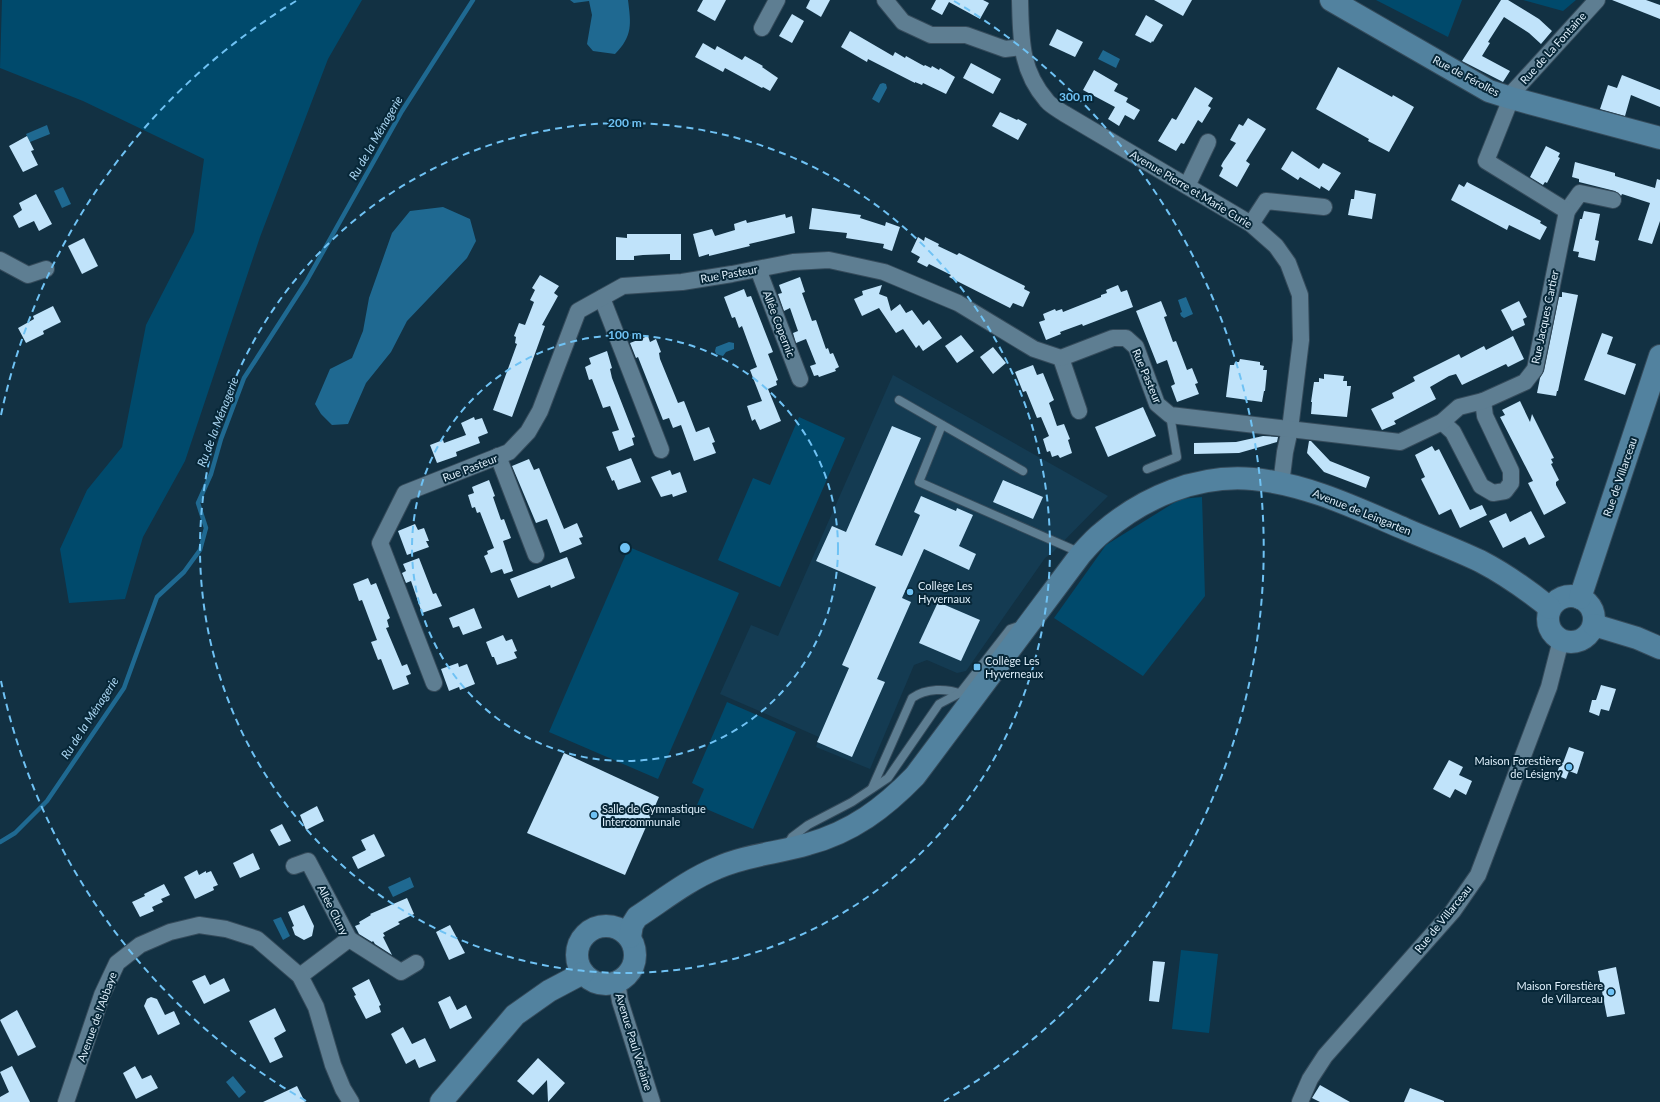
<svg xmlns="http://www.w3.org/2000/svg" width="1660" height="1102" font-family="Lato,sans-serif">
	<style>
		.built { fill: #143b52 }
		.green { fill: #004a6c }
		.water { fill: #1f6991 }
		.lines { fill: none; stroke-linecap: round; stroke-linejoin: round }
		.stream { stroke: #1f6991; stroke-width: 4.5 }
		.building { fill: #c0e3fa }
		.lane-casing { stroke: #354b5b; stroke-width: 10 }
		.street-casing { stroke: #354b5b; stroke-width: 18 }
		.secondary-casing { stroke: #354b5b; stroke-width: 24 }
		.lane { stroke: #5e7e92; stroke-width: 8 }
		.street { stroke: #5e7e92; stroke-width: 16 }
		.secondary { stroke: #52829f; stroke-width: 22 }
		.ring { fill: none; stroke: #6fc2f4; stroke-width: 2; stroke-dasharray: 7 5 }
		.poi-dot { fill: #6fc2f4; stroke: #072738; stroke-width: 1.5 }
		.labels { text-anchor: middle; stroke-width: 4; stroke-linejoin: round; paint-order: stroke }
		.street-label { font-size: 11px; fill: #ddeefa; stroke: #072738 }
		.poi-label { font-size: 11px; fill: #ddeefa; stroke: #072738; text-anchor: start }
		.water-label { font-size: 12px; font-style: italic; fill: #a9d4f0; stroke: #072738 }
		.centre { fill: #6fc2f4; stroke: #072738; stroke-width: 2 }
		.ring-label { font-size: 12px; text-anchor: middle; font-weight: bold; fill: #6fc2f4; stroke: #072738; stroke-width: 4; stroke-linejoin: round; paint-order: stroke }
	</style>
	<rect width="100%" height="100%" fill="#123143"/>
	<path class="built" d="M893,375L1108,496L1053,552L1045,558L966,671L957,673L927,660L914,665L870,769L816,747L819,737L720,694L751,625L778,636Z"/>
	<g class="green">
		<path d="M2,0H362L328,59L260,237L185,461L143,537L125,599L69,603L60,549L87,490L122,447L146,325L194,232L204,159L83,101L0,68Z"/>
		<path d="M1376,0H1462L1448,37Z"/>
		<path d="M1523,0H1576L1563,11Z"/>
		<path d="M799,417L845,438L780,587L718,560L753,478L770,485Z"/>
		<path d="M1202,497L1205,596L1143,676L1054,618L1106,545L1180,499Z"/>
		<path d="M629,547L739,593L658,779L549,732Z"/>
		<path d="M727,702L796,732L753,829L697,805L704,789L692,783Z"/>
		<path d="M1181,950L1218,954L1209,1033L1172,1029Z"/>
	</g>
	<g class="water">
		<path d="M570,0H628C631,24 633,36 615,54L593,51L587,44L592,15L589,1L574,3Z"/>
		<path d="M1103,50L1120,59L1116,68L1098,59Z"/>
		<path d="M883,83L886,84L887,88L879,103L872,99L880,84Z"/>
		<path d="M47,125L50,134L30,142L26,134Z"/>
		<path d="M63,187L71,204L62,208L54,191Z"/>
		<path d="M443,207L470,219L476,241L467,258L407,321L391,352L366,383L348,424L332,425L321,414L315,404L330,369L352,358L363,331L369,298L392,233L410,211Z"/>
		<path d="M1186,297L1193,314L1184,318L1181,316L1180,313L1182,312L1178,300Z"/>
		<path d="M729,342L734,343V349L726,352L723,356L716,354L715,351L716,347Z"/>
		<path d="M410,877L414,887L393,897L388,887Z"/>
		<path d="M281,917L290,936L283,940L273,920Z"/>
		<path d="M233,1076L246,1092L239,1098L226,1082Z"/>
	</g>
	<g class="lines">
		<path class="stream" d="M0,842L15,833L47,801L124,688L157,597L184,572L200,550L206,528L198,503L211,474L221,439L244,378L306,282L402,111L473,0"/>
	</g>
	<g class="building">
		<path d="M703,0H726L715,21L697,11Z"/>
		<path d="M810,0H830L821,17L806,8Z"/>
		<path d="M936,0H983L989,3L980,19L949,2L942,15L931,9Z"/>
		<path d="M1154,0H1192L1183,16Z"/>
		<path d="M1501,0H1508L1539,19L1552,31L1541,44L1529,33L1504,17L1488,42L1490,43L1482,56L1510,71L1503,82L1462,61Z"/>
		<path d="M1612,0H1646L1660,5V19Z"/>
		<path d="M792,14L804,21L792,43L779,36Z"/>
		<path d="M1146,15L1163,25L1153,42L1152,41L1151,43L1135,35Z"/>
		<path d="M1057,29L1083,42L1075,57L1049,45Z"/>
		<path d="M850,31L893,56L895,52L905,58L906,56L924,66L925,65L931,68L932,66L939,70L940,68L955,77L946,94L923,83L922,85L915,82V83L868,59L867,62L841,47Z"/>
		<path d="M703,43L715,50L717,46L742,60L745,56L763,66L762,67L778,78L770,91L763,87L762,88L725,68L723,72L695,57Z"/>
		<path d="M971,63L1001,79L993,94L963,78Z"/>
		<path d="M1338,67L1392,97L1393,95L1414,107L1389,152L1368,141L1369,139L1316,109Z"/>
		<path d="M1094,70L1118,84L1114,91L1128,98L1126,102L1140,110L1134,120L1125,115L1119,126L1108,119L1115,107L1083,90Z"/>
		<path d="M1622,75L1660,90V107L1631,95L1625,116L1600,109L1608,85L1617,88Z"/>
		<path d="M1195,87L1213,98L1208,106L1211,108L1202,123L1198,120L1184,144L1181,143L1176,151L1158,141L1172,118L1176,120Z"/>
		<path d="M1000,112L1017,120L1018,119L1027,124L1018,140L992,126Z"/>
		<path d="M1248,118L1266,129L1246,161L1250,164L1237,187L1219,176L1223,168L1221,166L1223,162L1236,143L1230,140L1239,124L1243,126Z"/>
		<path d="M27,136L34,150L31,151L38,165L23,172L9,146Z"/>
		<path d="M1546,146L1560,153L1558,157L1560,158L1547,183L1545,182L1543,185L1530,177Z"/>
		<path d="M1292,151L1319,169L1323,163L1341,173L1329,191L1321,186L1320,189L1300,177L1298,180L1281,169Z"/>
		<path d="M1575,162L1615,173V176L1655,188L1657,179L1660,180V221L1652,244L1638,240L1650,203L1622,194L1621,196L1615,191L1579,182V179L1572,177Z"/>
		<path d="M1467,182L1541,221L1540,223L1547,227L1540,240L1509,225L1507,230L1451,200L1459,184L1464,187Z"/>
		<path d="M1355,190L1376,194L1372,219L1348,215L1351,199H1354Z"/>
		<path d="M36,194L52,224L39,231L34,221L19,228L13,216L22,210L19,203Z"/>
		<path d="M812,208L861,215L860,218L885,226L886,222L900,227L892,251L883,248L884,244L846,238L847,233L809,229Z"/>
		<path d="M1584,211L1600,214L1595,240L1599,241L1595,261L1578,257L1579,252L1573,251L1580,219H1582Z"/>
		<path d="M785,214L786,218L792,216L795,233L749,244L750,246L709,256V254L699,257L693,234L712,229L715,236L735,230L734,224L746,220L747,223Z"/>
		<path d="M627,234H681V260H670V254L643,255L634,256V260H616V237L627,238Z"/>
		<path d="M918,237L924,241L925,237L939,244L938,246L957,255L959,253L1025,286L1024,289L1030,292L1023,307L1013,303L1010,308L949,277L951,275L929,264L927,267L917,262L920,257L911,252Z"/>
		<path d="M84,238L98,266L82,274L68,246Z"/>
		<path d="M540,275L559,286L554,293L558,296L542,325L545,326L512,417L493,410L517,344L515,343L516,337L514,336L519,323L525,325L534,302L530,300L535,290L532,288Z"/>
		<path d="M800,277L805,292L802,293L812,321L816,320L826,349L828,348L830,354L833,353L839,367L835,369L836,371L819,377L818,375L814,376L810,366L816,364L806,339L796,343L793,333L798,331L790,308L784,311L778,294L782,293L779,285Z"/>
		<path d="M882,285L879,294L887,297L891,311L900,304L906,313L912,310L923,325L929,320L942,338L923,351L919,345L916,348L903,329L896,333L879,308L862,316L854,299L863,295L862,291Z"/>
		<path d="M1118,285L1121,292L1127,290L1133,307L1083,326L1082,324L1060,332L1061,334L1046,340L1039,322L1045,320L1043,314L1055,309L1056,311L1062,309L1063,312L1101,297V295L1107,293L1106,290Z"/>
		<path d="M744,289L747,297L751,296L773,352L768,354L778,380L776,381L777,385L768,389L781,421L760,430L755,419L752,421L747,406L762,401L750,370L757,367L742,326L739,328L735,317L732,318L724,297Z"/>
		<path d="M1562,292L1578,295L1577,300H1578H1577L1558,391H1557L1556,396L1537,393L1540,378L1544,371L1559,297H1562Z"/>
		<path d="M1161,301L1167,316L1164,317L1173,342L1176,341L1187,370L1192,368L1198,383L1195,384L1199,394L1177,402L1171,386L1175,384L1167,360L1157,364L1136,311Z"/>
		<path d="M1519,301L1527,317L1523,319L1525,325L1512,331L1501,310Z"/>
		<path d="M53,306L61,322L43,331L44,334L26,343L18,328L34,319L33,316Z"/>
		<path d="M1602,333L1613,337L1607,354L1636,364L1625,395L1584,380Z"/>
		<path d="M961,335L974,351L957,363L945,346Z"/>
		<path d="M648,336L650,342L656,339L661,352L659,353L660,359L678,403L684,401L696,432L709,427L715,442L712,443L716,453L694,461L681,425L673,428L669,418L663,420L638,357L636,358L630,343Z"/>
		<path d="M1513,336L1524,359L1508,367L1506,364L1462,385L1456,374L1449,376L1430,387L1436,399L1394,421L1396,424L1382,430L1371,409L1394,398L1392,393L1415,381L1413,377L1459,354L1461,358L1484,346L1486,350Z"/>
		<path d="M993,347L1006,363L993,374L980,357Z"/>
		<path d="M607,351L612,368L610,369L612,378L635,437L632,438L634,445L619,451L612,432L619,430L610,406L603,408L592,379L589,380L585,367L591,364L589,358Z"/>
		<path d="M1240,359L1260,362V365L1264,366L1263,370H1267L1265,391H1264L1262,402L1226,397L1230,365H1234L1235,362H1239Z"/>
		<path d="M1033,365L1037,375L1043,373L1054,400L1049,403L1057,426L1064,424L1070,439L1068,440L1072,453L1060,458L1058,455L1052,457L1050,451L1047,452L1043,439L1049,436L1041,417L1037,418L1026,391L1023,392L1015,372Z"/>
		<path d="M1324,374L1344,376L1343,381H1347V386H1351L1347,417L1311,414L1312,402H1311L1314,382H1319V378L1324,379Z"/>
		<path d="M1520,401L1530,422L1532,414L1554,458L1551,459L1553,463L1551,464L1559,480L1556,482V485L1566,503L1544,515L1528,483L1533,481L1500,417L1505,415L1502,410Z"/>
		<path d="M1143,407L1156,436L1108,457L1095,427Z"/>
		<path d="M474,417L475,420L482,418L488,433L478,437L480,443L456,452L457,456L437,463L430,445L443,440L444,443L466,435L461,423Z"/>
		<path d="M892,426L921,438L875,545L902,556L920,515L914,512L921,496L956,511L957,508L973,515L959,546L976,554L969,570L924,549L902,598L911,602L877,679L885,682L852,757L817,742L849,668L842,665L876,587L816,561L832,526L846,532Z"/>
		<path d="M1263,436L1278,437L1277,442L1239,453L1194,454V443L1236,442Z"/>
		<path d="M1309,441H1311L1330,461L1370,477L1366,488L1324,472L1307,453Z"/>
		<path d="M1432,446L1435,451L1439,449L1470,510L1482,505L1487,515L1460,528L1451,509L1439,515L1421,479L1425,477L1415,455Z"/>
		<path d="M631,458L641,482L618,490L614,480L612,481L606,467Z"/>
		<path d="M529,459L534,470L539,468L564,529L577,523L583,537L579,538L582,544L560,553L547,519L536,523L512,466Z"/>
		<path d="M670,470L672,475L680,472L687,492L673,497L672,494L661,497L651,477Z"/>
		<path d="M489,480L495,496L493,497L501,520L504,519L511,538L503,541L513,571L504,574L502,569L491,573L484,556L488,554L487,551L494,548L480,512L477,513L475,507L472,508L468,495L474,493L472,487Z"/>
		<path d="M1003,480L1043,497L1033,519L993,502Z"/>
		<path d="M1531,511L1545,537L1529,545L1525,537L1503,548L1489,521L1506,513L1510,522Z"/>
		<path d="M415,524L418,530L424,528L429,541H426L429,547L407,555L398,531Z"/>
		<path d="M567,557L575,578L551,588L550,585L518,598L510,579Z"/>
		<path d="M419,558L433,594L436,593L442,606L422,613L411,581L406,583L402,573L406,571L403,564Z"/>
		<path d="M368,578L371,585L376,583L390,618L387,620L389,627L386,628L402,666L407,664L411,674L406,676L409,684L393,690L381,659L378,660L371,642L377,640L362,600L359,601L353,584Z"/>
		<path d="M938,602L980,620L961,661L919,643Z"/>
		<path d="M474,608L482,628L463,635L459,626L453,628L449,618Z"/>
		<path d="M503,635L506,641L512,639L517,651L514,652L517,658L497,665L494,657H492L486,642Z"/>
		<path d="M458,663L459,667L467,664L475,684L460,690L459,687L449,691L441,669Z"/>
		<path d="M1601,685L1616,689L1609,711L1601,709L1599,716L1589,712L1592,700H1596Z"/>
		<path d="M1569,747L1584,752L1577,774L1569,771L1566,779L1556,775L1561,762L1563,763Z"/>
		<path d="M564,753L659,797L625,875L527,833Z"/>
		<path d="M1449,760L1463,767L1459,775L1472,781L1466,795L1455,789L1450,798L1433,789Z"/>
		<path d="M317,806L324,821L306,830L300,815Z"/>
		<path d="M282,824L291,841L279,846L270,830Z"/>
		<path d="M374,834L385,856L358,869L352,857L366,850L361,840Z"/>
		<path d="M253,853L260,869L240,878L233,863Z"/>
		<path d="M197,870L199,875L206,871V873L211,871L218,885L213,887L214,890L195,899L184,877Z"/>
		<path d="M164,884L170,895L161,899L163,902L152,907L154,911L140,917L132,902L145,896L144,894Z"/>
		<path d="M407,898L414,914L398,922L400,924L383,933L385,936L383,937L392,955L375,944L373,941L372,942L359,934L355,926L360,924L359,922L371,915L370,914Z"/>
		<path d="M304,905L314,926L312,936L304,940L295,935L292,927L294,926L288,912Z"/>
		<path d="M450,925L465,953L449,960L436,932Z"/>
		<path d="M1153,961L1165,962L1159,1002L1149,1001Z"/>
		<path d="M1616,967L1625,1014L1607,1017L1598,971Z"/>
		<path d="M205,975L210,985L224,978L230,991L204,1004L192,981Z"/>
		<path d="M369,979L381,1005L379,1006L381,1012L366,1019L354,996L356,995L352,988Z"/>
		<path d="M450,996L457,1010L466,1005L472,1018L450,1029L438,1002Z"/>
		<path d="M151,997L157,999L165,1015L174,1011L180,1024L158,1035L144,1006L147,999Z"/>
		<path d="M275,1008L286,1031L274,1038L283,1057L270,1063L249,1021Z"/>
		<path d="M17,1010L36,1047L18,1056L0,1020Z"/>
		<path d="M403,1027L412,1044L425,1038L436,1061L419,1068L415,1059L406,1064L391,1034Z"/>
		<path d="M538,1058L565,1083L548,1102L547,1080L533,1095L517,1081Z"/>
		<path d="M12,1066L30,1102H0V1097L9,1092L0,1072Z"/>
		<path d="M135,1066L142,1079L151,1075L158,1088L136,1099L123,1073Z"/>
		<path d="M1320,1085L1350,1102H1320L1312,1098Z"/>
		<path d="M297,1086L305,1102H263Z"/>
		<path d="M1410,1088L1444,1101V1102H1404Z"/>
	</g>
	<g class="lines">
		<g class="lane-casing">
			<g id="lane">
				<path d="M899,400L1023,471"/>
				<path d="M942,425L919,482L1081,553"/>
				<path d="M1147,469L1177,457L1170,415"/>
				<path d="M872,788L912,698C926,688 946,688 962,694"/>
				<path d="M787,845L792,837L808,825L852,802L888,778L939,704L960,693L1010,629L1022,625"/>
			</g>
		</g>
		<g class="street-casing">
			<g id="street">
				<path d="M885,0L903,22L931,35H966L1005,49L1022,47"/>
				<path d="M1020,0C1021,39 1020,70 1047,101C1051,106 1059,110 1065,114L1251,224L1276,246L1288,263L1300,295L1301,340L1290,429L1285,452L1281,484"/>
				<path d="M762,28L777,0"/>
				<path d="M1187,186L1208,142"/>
				<path d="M1567,211L1580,193L1613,200"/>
				<path d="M1251,224L1266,201L1324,207"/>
				<path d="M0,260L28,275L46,269"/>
				<path d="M758,269L800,379"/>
				<path d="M602,298L661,450"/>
				<path d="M1061,358L1079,411"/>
				<path d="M1442,422L1453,432L1481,486L1493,493L1505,491L1511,483V471L1485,416L1483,401"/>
				<path d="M498,456L536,555"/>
				<path d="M434,683L380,543L405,493L509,452L528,432L540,411L578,311L623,286L682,282L732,274L793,262L829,260L884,272L958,303L1034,349L1061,358L1113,338H1126L1136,347L1157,404L1170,415L1400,442L1442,422L1459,407L1483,401L1525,382L1535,369L1567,211L1486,161L1514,91L1597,0"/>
				<path d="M294,866L308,861L349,939L300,976"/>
				<path d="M349,939L401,972L416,963"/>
				<path d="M617,982L620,1001L652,1102"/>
				<path d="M66,1102L102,995L117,963L140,945L170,932L199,925L226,929L257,939L300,976L316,1007L333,1065L343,1089L351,1102"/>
				<path d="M1300,1102L1310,1079L1325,1056L1453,911L1478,875L1549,687L1561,640"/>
			</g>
		</g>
		<g class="secondary-casing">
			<g id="secondary">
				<path d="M1331,0L1489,91L1511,98L1660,138"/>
				<circle cx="1571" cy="619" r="23"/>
				<path d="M1580,598L1660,356"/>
				<path d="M1594,625L1637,638L1660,648"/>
				<circle cx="606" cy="955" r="29"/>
				<path d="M630,937L632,925L637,917C663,900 688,880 717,868C746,855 778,853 808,844C852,832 884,808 915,776L1081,554C1088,546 1095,538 1103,532C1144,497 1198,474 1253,479C1306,484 1356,508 1405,529C1430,540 1455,549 1480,561C1505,574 1529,591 1550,608"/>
				<path d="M441,1102L515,1015L549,991L583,973"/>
			</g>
		</g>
		<use href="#lane" class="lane"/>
		<use href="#street" class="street"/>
		<use href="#secondary" class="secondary"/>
	</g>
	<g class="ring">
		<circle cx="625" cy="548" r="213"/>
		<circle cx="625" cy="548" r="425"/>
		<path d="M306 1101A638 638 0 0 1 1 681M1 415A638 638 0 0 1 296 1M954 1A638 638 0 0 1 944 1101"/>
	</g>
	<g class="poi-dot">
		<circle cx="910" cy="592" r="4"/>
		<rect x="973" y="663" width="8" height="8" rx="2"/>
		<circle cx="1569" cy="767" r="4"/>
		<circle cx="594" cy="815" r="4"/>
		<circle cx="1611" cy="992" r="4"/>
	</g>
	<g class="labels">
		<g class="street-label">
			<text transform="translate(1553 48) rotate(-48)" y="4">Rue de La Fontaine</text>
			<text transform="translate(1466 76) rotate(28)" y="4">Rue de Férolles</text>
			<text transform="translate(1191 189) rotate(31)" y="4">Avenue Pierre et Marie Curie</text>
			<text transform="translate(729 274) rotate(-10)" y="4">Rue Pasteur</text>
			<text transform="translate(1545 317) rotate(-78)" y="4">Rue Jacques Cartier</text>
			<text transform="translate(779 324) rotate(69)" y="4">Allée Copernic</text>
			<text transform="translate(1147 376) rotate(67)" y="4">Rue Pasteur</text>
			<text transform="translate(470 468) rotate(-21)" y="4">Rue Pasteur</text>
			<text transform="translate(1620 477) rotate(-71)" y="4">Rue de Villarceau</text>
			<text transform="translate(1362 512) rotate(22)" y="4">Avenue de Leingarten</text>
			<text transform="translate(333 910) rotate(63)" y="4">Allée Cluny</text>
			<text transform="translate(1443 919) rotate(-51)" y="4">Rue de Villarceau</text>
			<text transform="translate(97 1017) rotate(-70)" y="4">Avenue de l'Abbaye</text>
			<text transform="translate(634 1042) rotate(73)" y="4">Avenue Paul Verlaine</text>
		</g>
		<g class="poi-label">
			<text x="918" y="590">Collège Les<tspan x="918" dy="13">Hyvernaux</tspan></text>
			<text x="985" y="665">Collège Les<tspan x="985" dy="13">Hyverneaux</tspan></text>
			<text x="1561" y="765" text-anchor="end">Maison Forestière<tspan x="1561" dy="13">de Lésigny</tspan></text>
			<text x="602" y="813">Salle de Gymnastique<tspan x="602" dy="13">Intercommunale</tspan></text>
			<text x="1603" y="990" text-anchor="end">Maison Forestière<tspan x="1603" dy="13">de Villarceau</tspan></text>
		</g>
		<g class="water-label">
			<text transform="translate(376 138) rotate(-60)" y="4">Ru de la Ménagerie</text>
			<text transform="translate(218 422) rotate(-69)" y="4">Ru de la Ménagerie</text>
			<text transform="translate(90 718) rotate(-57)" y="4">Ru de la Ménagerie</text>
		</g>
	</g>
	<circle cx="625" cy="548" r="6" class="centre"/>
	<g class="ring-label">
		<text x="1076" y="101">300 m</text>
		<text x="625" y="127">200 m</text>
		<text x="625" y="339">100 m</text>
	</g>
</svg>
